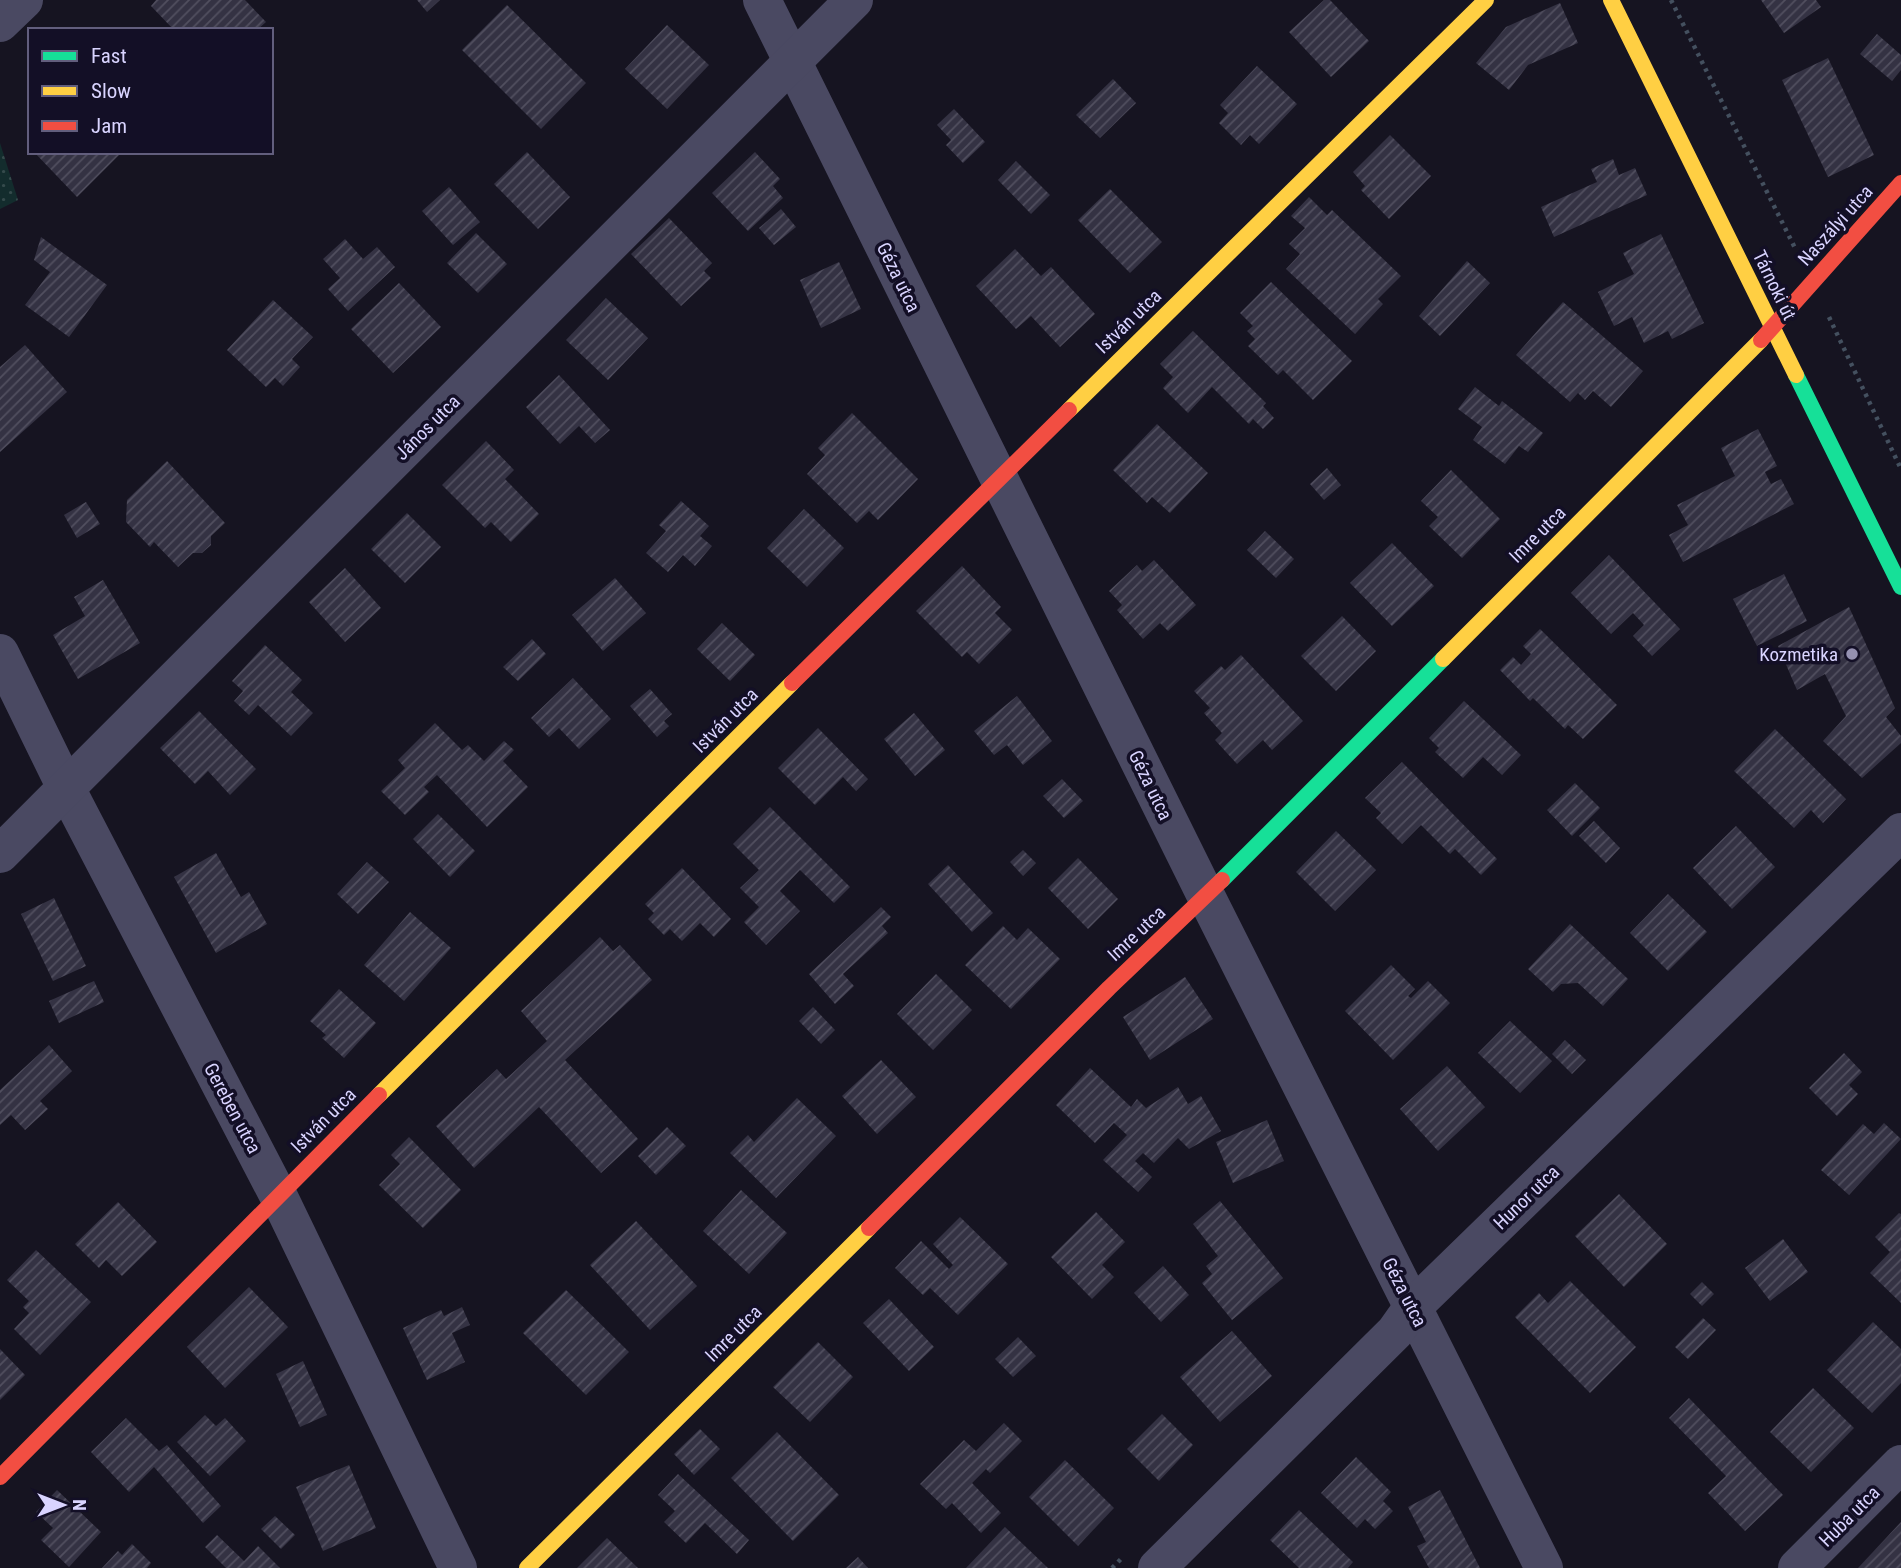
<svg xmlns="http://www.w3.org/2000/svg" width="1901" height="1568" font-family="'Roboto Condensed',sans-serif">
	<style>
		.grass { fill: url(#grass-dots) }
		.building { fill: url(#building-hatch) }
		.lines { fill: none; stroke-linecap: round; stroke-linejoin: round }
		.path { stroke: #44505f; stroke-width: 4.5; stroke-dasharray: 3.5 5; stroke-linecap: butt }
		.street { stroke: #4a4962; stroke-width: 38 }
		.fast { stroke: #16e098; stroke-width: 16 }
		.slow { stroke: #ffcf43; stroke-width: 16 }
		.jam { stroke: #f24e42; stroke-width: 16 }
		.poi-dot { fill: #9591b1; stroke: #130f26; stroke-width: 2.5 }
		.labels { text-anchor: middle; stroke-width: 7; stroke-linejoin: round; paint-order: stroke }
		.street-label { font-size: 19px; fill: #d9d4ff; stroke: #130f26 }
		.poi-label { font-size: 19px; fill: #d9d4ff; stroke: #130f26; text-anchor: end }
	</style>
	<defs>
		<pattern id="grass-dots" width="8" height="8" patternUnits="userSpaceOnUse" patternTransform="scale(1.75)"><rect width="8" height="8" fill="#132c2d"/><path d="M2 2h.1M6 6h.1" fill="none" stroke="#354a4c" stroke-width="1.8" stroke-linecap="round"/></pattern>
		<pattern id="building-hatch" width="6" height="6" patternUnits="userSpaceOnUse" patternTransform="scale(1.75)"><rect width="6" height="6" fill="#343243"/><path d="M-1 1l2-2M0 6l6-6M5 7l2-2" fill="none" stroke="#514f5f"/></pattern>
	</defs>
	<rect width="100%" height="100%" fill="#161421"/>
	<path class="grass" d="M0,143L18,200L0,209Z"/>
	<g class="building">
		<path d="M156,0H245L266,22L257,30H174L151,6Z"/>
		<path d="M417,0H440L427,12Z"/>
		<path d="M1324,0H1330L1369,41L1331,77L1289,32Z"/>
		<path d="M1761,0H1816L1821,7L1784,33Z"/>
		<path d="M1560,3L1578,43L1528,65L1509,90L1476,63L1506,27Z"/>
		<path d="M507,5L586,83L541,129L462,50Z"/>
		<path d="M667,25L709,65L667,109L625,69Z"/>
		<path d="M1877,34L1901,55V70L1892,81L1860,54Z"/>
		<path d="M1828,58L1874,155L1828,177L1782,80Z"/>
		<path d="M1257,66L1297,104L1259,144L1250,135L1241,145L1219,123L1228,113L1220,105Z"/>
		<path d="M1113,79L1136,103L1100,138L1076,115Z"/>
		<path d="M954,109L985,142L963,163L946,145L951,140L937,125Z"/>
		<path d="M1390,135L1431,176L1389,219L1361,190L1365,186L1353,172Z"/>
		<path d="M34,152H122L77,197Z"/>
		<path d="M527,152L570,197L538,229L494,184Z"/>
		<path d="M755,152L780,179L773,186L783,198L748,231L712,193Z"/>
		<path d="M1613,159L1619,175L1635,168L1647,195L1554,237L1541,207L1597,182L1591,169Z"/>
		<path d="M1016,161L1050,195L1031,214L998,180Z"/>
		<path d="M449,187L480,222L453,245L422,211Z"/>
		<path d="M1110,189L1162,242L1130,273L1078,220Z"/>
		<path d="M1309,197L1327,215L1332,210L1401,276L1378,299L1383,304L1355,334L1286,269L1300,254L1289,244L1305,228L1291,216Z"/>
		<path d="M781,209L796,227L774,245L759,228Z"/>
		<path d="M669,218L712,263L704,271L711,278L681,306L631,254Z"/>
		<path d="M476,233L507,264L478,293L447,263Z"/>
		<path d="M1661,234L1704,323L1672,339L1668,331L1644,343L1632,317L1614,326L1598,292L1634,274L1623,253Z"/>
		<path d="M41,237L107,285L69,337L25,305L50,272L34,260Z"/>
		<path d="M345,239L363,259L377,247L395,267L348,311L328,289L340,278L323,259Z"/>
		<path d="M1015,249L1041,276L1051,267L1095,314L1060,347L1031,316L1016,329L976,286Z"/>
		<path d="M1467,261L1490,283L1440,336L1419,316Z"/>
		<path d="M839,262L861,309L821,328L800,280Z"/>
		<path d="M1271,282L1352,361L1313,400L1283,370L1278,375L1248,346L1255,339L1247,331L1253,326L1240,313Z"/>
		<path d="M399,283L441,327L393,373L351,329Z"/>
		<path d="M606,298L648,338L608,380L566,340Z"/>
		<path d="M273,300L313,337L292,359L300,367L283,386L275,378L266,387L227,350Z"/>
		<path d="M1563,302L1643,371L1611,407L1593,391L1585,400L1578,393L1570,402L1516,355Z"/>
		<path d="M1193,331L1266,403L1263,406L1274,418L1263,429L1253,419L1249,424L1212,387L1188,413L1163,388L1173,377L1160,364Z"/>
		<path d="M25,345L67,392L0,452V367Z"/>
		<path d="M559,375L610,430L595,443L579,426L560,444L526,407Z"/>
		<path d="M1475,387L1499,406L1502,401L1543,433L1528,452L1519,446L1505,464L1473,440L1482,427L1458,409Z"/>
		<path d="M852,413L918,479L878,520L869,511L857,523L807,474L825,455L818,448Z"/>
		<path d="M1157,424L1208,473L1170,513L1152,497L1147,503L1113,470Z"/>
		<path d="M1758,429L1777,466L1765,472L1771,484L1781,479L1794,504L1683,562L1669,535L1688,525L1677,505L1735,476L1721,448Z"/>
		<path d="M486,441L514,470L505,479L539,514L511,542L491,522L485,528L442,485Z"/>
		<path d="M167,461L225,523L211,536V545L202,553H193L178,567L154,542L150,547L126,522L127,500Z"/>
		<path d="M1327,468L1341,485L1324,500L1310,484Z"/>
		<path d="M1451,470L1500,519L1462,558L1429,526L1438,517L1421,501Z"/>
		<path d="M681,501L709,526L700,536L712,546L695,566L683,555L668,572L646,553L666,531L659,525Z"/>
		<path d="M86,502L100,524L77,538L64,515Z"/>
		<path d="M804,509L844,548L807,587L767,548Z"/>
		<path d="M407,513L441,547L405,583L371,549Z"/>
		<path d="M1265,531L1294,559L1276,578L1247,550Z"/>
		<path d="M1392,543L1434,586L1392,626L1350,583Z"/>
		<path d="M1609,555L1680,629L1652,656L1633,636L1644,625L1633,613L1611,634L1571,593Z"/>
		<path d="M1154,560L1196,605L1168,631L1160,623L1143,639L1117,610L1122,605L1109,591L1137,565L1142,571Z"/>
		<path d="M962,566L1001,607L995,613L1012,630L979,664L967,652L962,657L916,611Z"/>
		<path d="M345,568L381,608L345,642L309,602Z"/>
		<path d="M1784,574L1807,621L1757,646L1733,599Z"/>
		<path d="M615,578L646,613L603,651L572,615Z"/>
		<path d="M103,580L140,643L78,679L53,635L85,616L74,597Z"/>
		<path d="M1849,607L1895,708L1886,717L1901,736V743L1862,778L1823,741L1846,716L1825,674L1797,690L1778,646Z"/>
		<path d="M1342,616L1376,651L1336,691L1301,656Z"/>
		<path d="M722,623L755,655L730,681L697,649Z"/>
		<path d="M1540,629L1617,705L1583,739L1568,725L1565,729L1533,698L1530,701L1500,670L1513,657L1521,665L1531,654L1523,646Z"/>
		<path d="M532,639L546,654L518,681L503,667Z"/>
		<path d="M265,645L302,680L291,692L313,713L291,736L258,705L249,715L234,701L243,691L232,681Z"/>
		<path d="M1241,655L1303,721L1272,750L1263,740L1237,764L1215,740L1222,733L1204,713L1210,708L1194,691L1221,666L1225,670Z"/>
		<path d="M573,678L611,719L579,749L559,728L549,737L531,718Z"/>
		<path d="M650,689L672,714L664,721L669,726L657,737L630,706Z"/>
		<path d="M1017,696L1052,741L1023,765L1007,745L994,755L974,731Z"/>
		<path d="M1464,701L1521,755L1502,775L1483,757L1463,778L1435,752L1439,748L1429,738Z"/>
		<path d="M199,711L256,769L230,795L208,771L195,784L160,748Z"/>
		<path d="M914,713L945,750L915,776L884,739Z"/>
		<path d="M435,723L462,750L468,745L484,761L504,741L514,750L503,761L528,787L487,827L437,775L424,787L429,792L405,815L381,791L405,768L398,760Z"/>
		<path d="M818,728L868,779L856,791L843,777L815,805L778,768Z"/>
		<path d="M1775,729L1846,799L1823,823L1811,810L1794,828L1734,771Z"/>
		<path d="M1402,762L1497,859L1481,875L1455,849L1450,854L1421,825L1402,844L1376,818L1381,813L1365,798Z"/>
		<path d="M1062,779L1083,801L1064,818L1043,796Z"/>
		<path d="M1575,783L1600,808L1572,836L1547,810Z"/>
		<path d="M770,807L850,887L834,903L800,870L780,891L800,911L766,945L744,922L759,907L740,888L759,870L733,844Z"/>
		<path d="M438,814L475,851L450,877L413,839Z"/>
		<path d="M1594,821L1620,848L1606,863L1579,836Z"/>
		<path d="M1736,826L1775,867L1732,909L1693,868Z"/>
		<path d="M1336,831L1376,870L1335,911L1296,872Z"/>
		<path d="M1023,850L1036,863L1023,876L1010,862Z"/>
		<path d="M216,853L241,897L249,892L267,924L216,953L174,877Z"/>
		<path d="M1078,858L1118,899L1088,929L1048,888Z"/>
		<path d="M367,862L389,882L358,914L337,894Z"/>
		<path d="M948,865L993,913L972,932L928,884Z"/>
		<path d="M682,868L731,919L714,937L700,923L682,941L670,929L664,935L648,919L654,913L645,904Z"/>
		<path d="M1668,894L1707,932L1668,971L1630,933Z"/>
		<path d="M54,898L86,966L53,981L21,914Z"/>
		<path d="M881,907L891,917L882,926L888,933L843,974L854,986L835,1004L809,974Z"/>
		<path d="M410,912L451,948L404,1001L364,965Z"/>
		<path d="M1570,924L1628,979L1603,1006L1578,983L1561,984L1553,992L1528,969Z"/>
		<path d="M1003,926L1017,940L1028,928L1060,959L1011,1009L965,965Z"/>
		<path d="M600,937L613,951L620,945L652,980L565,1060L638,1139L601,1173L539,1107L474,1168L436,1126L497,1069L506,1079L547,1041L521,1011Z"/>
		<path d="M1391,965L1415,989L1408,996L1411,998L1428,981L1450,1003L1393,1060L1345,1011Z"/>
		<path d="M936,974L972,1010L933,1050L897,1014Z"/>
		<path d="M1185,977L1213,1019L1150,1060L1123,1017Z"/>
		<path d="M94,981L104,1002L59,1023L49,1001Z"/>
		<path d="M339,989L376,1023L344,1058L322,1038L326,1035L310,1021Z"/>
		<path d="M813,1007L835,1030L821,1044L799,1021Z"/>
		<path d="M1510,1021L1552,1061L1520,1093L1478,1053Z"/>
		<path d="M1565,1040L1586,1060L1572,1074L1552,1054Z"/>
		<path d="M49,1045L72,1071L40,1101L48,1109L25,1130L11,1115L0,1125V1090Z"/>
		<path d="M1844,1053L1862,1072L1849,1085L1858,1094L1837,1116L1809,1088Z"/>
		<path d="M881,1060L916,1097L877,1134L842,1096Z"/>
		<path d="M1447,1066L1485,1107L1438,1151L1400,1109Z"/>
		<path d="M1090,1068L1131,1107L1137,1099L1146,1108L1178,1087L1188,1104L1201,1096L1221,1131L1189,1149L1178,1138L1154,1163L1143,1153L1135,1161L1152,1177L1138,1192L1103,1160L1127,1135L1114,1123L1095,1143L1056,1105Z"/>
		<path d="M797,1098L836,1136L776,1198L730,1153L748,1135L754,1142Z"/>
		<path d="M1267,1120L1284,1161L1233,1183L1216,1142Z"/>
		<path d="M1884,1123L1901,1139L1849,1195L1821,1170L1863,1124L1874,1134Z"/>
		<path d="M667,1127L686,1146L656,1175L638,1156Z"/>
		<path d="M409,1137L461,1190L423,1228L379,1185L400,1164L391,1155Z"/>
		<path d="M741,1190L787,1233L749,1274L703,1231Z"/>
		<path d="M1619,1194L1667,1244L1624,1287L1575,1236Z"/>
		<path d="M1220,1201L1283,1278L1232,1320L1202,1283L1212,1274L1206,1266L1218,1256L1193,1224Z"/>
		<path d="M118,1202L157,1242L122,1276L106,1260L99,1268L75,1244Z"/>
		<path d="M1096,1212L1125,1242L1102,1265L1114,1277L1092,1299L1051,1257Z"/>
		<path d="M1899,1213L1901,1214V1303L1870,1273L1890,1252L1875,1237Z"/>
		<path d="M960,1217L1008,1264L958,1315L930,1288L923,1295L895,1268L921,1241L949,1269L953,1265L933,1244Z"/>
		<path d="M636,1221L697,1286L650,1330L590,1265Z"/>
		<path d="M1783,1239L1808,1272L1770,1301L1745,1268Z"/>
		<path d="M36,1250L91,1302L40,1355L14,1329L29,1313L23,1307L29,1301L7,1280Z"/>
		<path d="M1163,1266L1189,1295L1161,1322L1134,1293Z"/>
		<path d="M1570,1281L1636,1347L1590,1393L1515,1317L1539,1293L1548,1303Z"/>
		<path d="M1702,1282L1714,1294L1702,1306L1690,1294Z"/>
		<path d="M249,1287L288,1327L225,1388L187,1347Z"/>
		<path d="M566,1290L629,1352L586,1395L523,1333Z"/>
		<path d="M889,1299L934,1347L909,1371L863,1323Z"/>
		<path d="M462,1307L470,1325L452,1333L465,1362L427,1380L403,1328L441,1310L444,1316Z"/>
		<path d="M1703,1318L1716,1330L1688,1359L1675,1347Z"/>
		<path d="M1873,1322L1901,1349V1383L1872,1413L1827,1370Z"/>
		<path d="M1232,1331L1272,1376L1220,1422L1180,1377Z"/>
		<path d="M1018,1337L1036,1356L1013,1377L995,1359Z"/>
		<path d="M818,1342L853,1377L810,1422L773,1387Z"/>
		<path d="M0,1349L25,1375L0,1400Z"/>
		<path d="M303,1361L327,1415L300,1427L276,1374Z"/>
		<path d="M1813,1388L1854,1428L1811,1472L1770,1432Z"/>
		<path d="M1689,1398L1783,1495L1745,1531L1708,1493L1726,1476L1669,1418Z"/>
		<path d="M1162,1414L1193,1445L1159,1481L1127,1449Z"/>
		<path d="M205,1415L216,1426L225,1418L246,1441L210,1476L177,1442Z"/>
		<path d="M126,1418L159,1451L167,1445L221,1506L203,1523L154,1467L129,1492L91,1452Z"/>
		<path d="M1004,1423L1022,1441L990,1473L986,1469L972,1483L1001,1513L981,1533L952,1503L946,1509L920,1484L964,1440L976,1451Z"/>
		<path d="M700,1429L720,1449L694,1475L674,1454Z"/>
		<path d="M777,1432L839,1495L793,1541L731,1478Z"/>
		<path d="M1356,1457L1391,1492L1383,1501L1393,1511L1375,1529L1365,1519L1357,1528L1321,1493Z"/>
		<path d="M1065,1460L1114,1508L1078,1546L1029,1497Z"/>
		<path d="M349,1465L376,1528L323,1551L296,1487Z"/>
		<path d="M678,1474L749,1540L737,1554L705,1523L686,1543L664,1522L675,1511L658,1495Z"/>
		<path d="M57,1490L101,1532L69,1567L41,1540L53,1528L36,1512Z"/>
		<path d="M1440,1490L1458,1525L1480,1568H1429L1417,1546L1426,1542L1408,1507Z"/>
		<path d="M1299,1510L1353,1562L1348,1568H1299L1270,1540Z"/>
		<path d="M275,1516L295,1535L281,1549L261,1529Z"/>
		<path d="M1901,1522V1568H1858Z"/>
		<path d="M1005,1527L1048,1568H966Z"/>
		<path d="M217,1535L244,1561L258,1546L280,1568H226L205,1547Z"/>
		<path d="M607,1538L638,1568H577Z"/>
		<path d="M132,1544L151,1563L147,1568H102L118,1551L122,1555Z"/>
		<path d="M858,1557L868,1568H846Z"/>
	</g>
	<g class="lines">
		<g class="path">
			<path d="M1671,0L1796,250"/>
			<path d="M1829,317L1901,469"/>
			<path d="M1112,1568L1121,1559"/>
		</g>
		<g class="street">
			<path d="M762,0L1206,896L1544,1568"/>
			<path d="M0,23L24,0"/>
			<path d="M0,653L66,788L278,1195L458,1568"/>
			<path d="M0,854L854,0"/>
			<path d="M1157,1568L1395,1332L1412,1308L1901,832"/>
			<path d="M1797,1568L1901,1464"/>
		</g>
		<g class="fast">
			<path d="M1796,375L1901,587"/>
			<path d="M1222,880L1443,659"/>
		</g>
		<g class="slow">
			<path d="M1611,0L1796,375"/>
			<path d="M1069,410L1486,0"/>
			<path d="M1443,659L1761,340"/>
			<path d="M379,1095L792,683"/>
			<path d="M527,1568L869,1228"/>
		</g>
		<g class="jam">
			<path d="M1761,340L1901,183"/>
			<path d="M792,683L1069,410"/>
			<path d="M869,1228L1109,988L1222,880"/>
			<path d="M0,1477L379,1095"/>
		</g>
	</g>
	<circle class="poi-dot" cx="1852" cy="654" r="7"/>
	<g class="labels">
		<g class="street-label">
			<text transform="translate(1835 225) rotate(-48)" y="7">Naszályi utca</text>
			<text transform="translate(899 277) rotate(64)" y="7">Géza utca</text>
			<text transform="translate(1775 285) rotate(64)" y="7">Tárnoki út</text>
			<text transform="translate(1128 321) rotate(-44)" y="7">István utca</text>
			<text transform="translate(427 427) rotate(-45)" y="7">János utca</text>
			<text transform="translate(1537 534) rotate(-45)" y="7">Imre utca</text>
			<text transform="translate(725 720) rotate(-45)" y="7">István utca</text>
			<text transform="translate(1151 785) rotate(64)" y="7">Géza utca</text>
			<text transform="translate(1136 933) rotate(-43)" y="7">Imre utca</text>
			<text transform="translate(233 1108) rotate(62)" y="7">Gereben utca</text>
			<text transform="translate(323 1120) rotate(-45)" y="7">István utca</text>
			<text transform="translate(1526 1197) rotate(-44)" y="7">Hunor utca</text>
			<text transform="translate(1405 1292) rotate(63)" y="7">Géza utca</text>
			<text transform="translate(733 1333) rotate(-45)" y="7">Imre utca</text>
			<text transform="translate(1849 1516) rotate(-45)" y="7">Huba utca</text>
		</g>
		<g class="poi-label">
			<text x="1838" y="661">Kozmetika</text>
		</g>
	</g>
	<rect x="28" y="28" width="245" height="126" fill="#130f26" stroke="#625e7d" stroke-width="2"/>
	<rect x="42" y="51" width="35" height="10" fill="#16e098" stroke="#625e7d" stroke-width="2"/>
	<text x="91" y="63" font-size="21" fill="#d9d4ff">Fast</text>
	<rect x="42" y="86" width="35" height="10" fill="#ffcf43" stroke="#625e7d" stroke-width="2"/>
	<text x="91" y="98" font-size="21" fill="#d9d4ff">Slow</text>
	<rect x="42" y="121" width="35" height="10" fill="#f24e42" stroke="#625e7d" stroke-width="2"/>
	<text x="91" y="133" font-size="21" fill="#d9d4ff">Jam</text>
	<g transform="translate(63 1505) rotate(90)" stroke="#130f26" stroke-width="5" paint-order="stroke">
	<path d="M0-5L12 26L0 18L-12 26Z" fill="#d9d4ff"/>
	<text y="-10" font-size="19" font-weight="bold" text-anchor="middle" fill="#d9d4ff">N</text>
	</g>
</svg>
